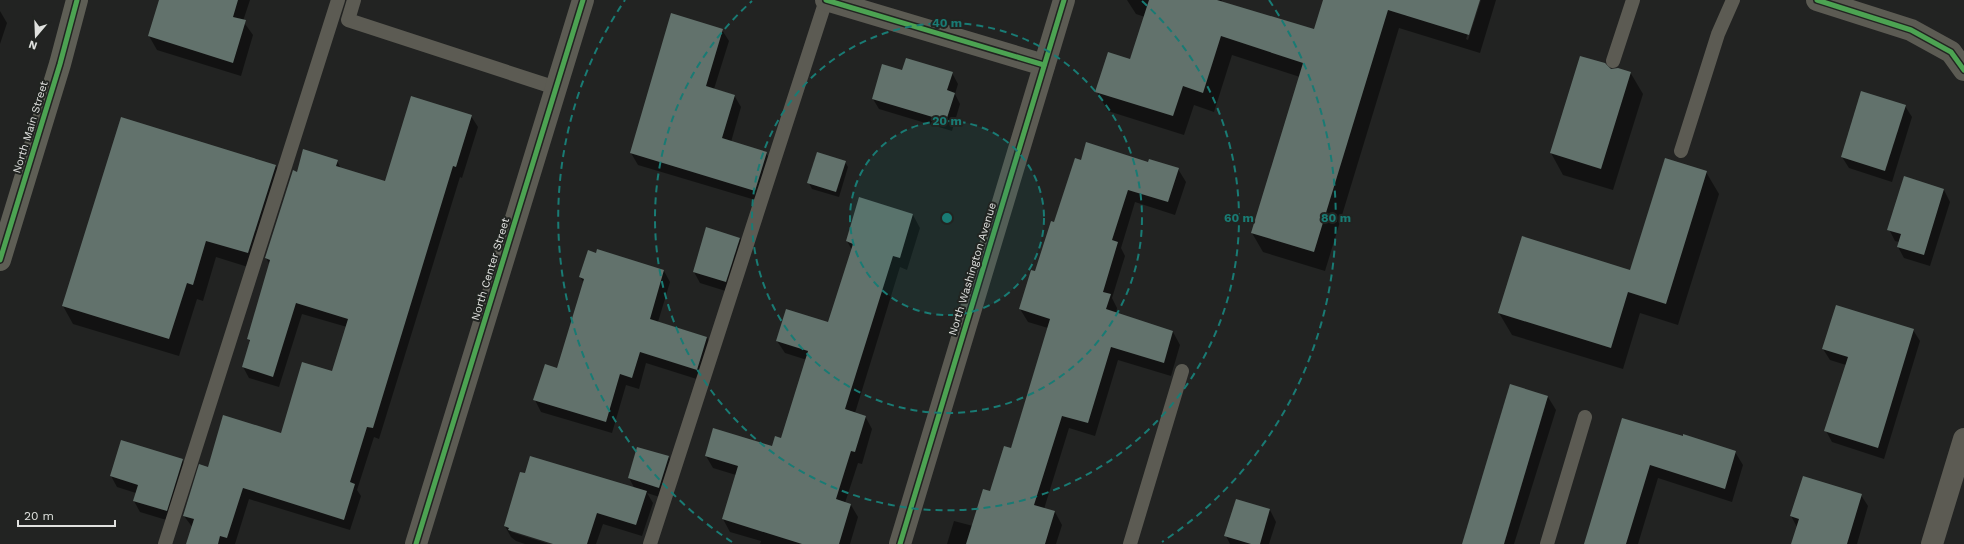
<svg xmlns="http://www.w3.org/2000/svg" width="1964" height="544" font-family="'Work Sans',sans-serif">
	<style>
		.shadow { fill: #0007 }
		.building { fill: #62726c }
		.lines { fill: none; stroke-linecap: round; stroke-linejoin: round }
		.service { stroke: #5c5b53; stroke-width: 14 }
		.minor { stroke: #5c5b53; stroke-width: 22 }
		.tertiary { stroke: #5c5b53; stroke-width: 22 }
		.secondary { stroke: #5e5e55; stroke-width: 22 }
		.cycleway-casing { stroke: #212421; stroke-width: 8 }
		.cycleway { stroke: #4ca352; stroke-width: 5 }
		.ring { fill: none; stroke: #197b74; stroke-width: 2; stroke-dasharray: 7 5 }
		.labels { text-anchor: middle; stroke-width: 4; stroke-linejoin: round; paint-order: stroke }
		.street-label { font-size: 11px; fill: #e0e1df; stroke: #212421 }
		.centre { fill: #197b74; stroke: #212421; stroke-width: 2 }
		.ring-label { font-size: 12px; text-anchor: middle; font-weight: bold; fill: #197b74; stroke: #212421; stroke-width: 4; stroke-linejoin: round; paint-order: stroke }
	</style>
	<rect width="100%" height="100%" fill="#222322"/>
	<g class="shadow">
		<path d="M160,0H250L243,21L253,35L241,76L157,50L149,36Z"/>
		<path d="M1127,0H1222L1221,2L1315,30L1324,0H1479L1466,39L1468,40L1481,0H1496L1480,53L1399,28L1325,271L1263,252L1252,233L1300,77L1232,55L1214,112L1194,105L1184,135L1108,111L1097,92L1131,61L1145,17L1136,14Z"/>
		<path d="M0,11L7,23L0,44Z"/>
		<path d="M722,30L729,41L714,89L734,95L741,107L731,142L766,153L773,165L762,202L638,165L631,153Z"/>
		<path d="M1610,70L1630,72L1643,94L1613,190L1563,175L1551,153Z"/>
		<path d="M903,71L952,73L958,84L955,94L960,104L952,131L879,109L873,99Z"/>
		<path d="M1905,106L1912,117L1892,182L1849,168L1842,157Z"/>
		<path d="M471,116L478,127L462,178L460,177L379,439L374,437L357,490L361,496L350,530L249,499L235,544H187L193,528L184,516L208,468L281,434L333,372L347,327L302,314L279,387L249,378L243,367L250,343L248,338L270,265L266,258L293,172L297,173L337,161L341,169L386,182Z"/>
		<path d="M121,119L276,166L286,184L258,270L216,257L203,301L197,299L179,356L73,324L63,306Z"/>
		<path d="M1081,161L1149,163L1178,169L1186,182L1175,215L1135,202L1121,248L1125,256L1112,298L1117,308L1116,314L1173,332L1180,345L1171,376L1118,360L1095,436L1069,428L1044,509L1055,512L1062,525L1056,544H947L954,521L973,526L1011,449L1048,328L1028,322L1020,309Z"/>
		<path d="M845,162L848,167L839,197L812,189L809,183Z"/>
		<path d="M1706,172L1719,194L1678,325L1640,313L1623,369L1512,335L1499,313L1631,271Z"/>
		<path d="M1904,178L1944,190L1950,202L1930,266L1904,258L1898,247L1899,242L1895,241L1889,229Z"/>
		<path d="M860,199L913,215L920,228L907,270L900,267L855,413L865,416L872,429L862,464L858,463L845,503L851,505L858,517L850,544H760L761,541L730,532L723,519L736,475L713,468L706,456L773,447L782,439L807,360L785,353L777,341L829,324L852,250L847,241Z"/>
		<path d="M740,238L746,250L732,293L700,283L694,272Z"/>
		<path d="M597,254L664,271L670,282L658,322L707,337L713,349L703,381L646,363L639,389L626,385L612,433L541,412L535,400L558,369L584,283L580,277Z"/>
		<path d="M1913,330L1920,341L1884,459L1832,442L1826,431L1846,365L1830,360L1823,349Z"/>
		<path d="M1548,397L1556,410L1514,544H1463Z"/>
		<path d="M1623,420L1735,452L1743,465L1732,502L1658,478L1638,544H1586Z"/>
		<path d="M638,448L669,457L675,469L666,499L647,493L653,503L642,536L603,524L596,544H556L511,530V532L549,544H525L516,541L511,537L505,526L635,489L629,478Z"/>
		<path d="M182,460L189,471L173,522L140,512L134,501L136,493L117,487L111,476Z"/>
		<path d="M1861,495L1868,506L1857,544H1792L1797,527L1791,516Z"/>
		<path d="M1237,500L1270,510L1276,522L1269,544H1230L1226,536Z"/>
	</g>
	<g class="building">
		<path d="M159,0H238L233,17L246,20L233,63L148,36Z"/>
		<path d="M1149,0H1217L1314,29L1323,0H1480L1469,35L1388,10L1314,252L1251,233L1303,63L1221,36L1203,93L1183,86L1173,116L1095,92L1108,52L1130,59Z"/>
		<path d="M671,13L723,29L706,86L735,95L722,138L767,152L755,191L630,153Z"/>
		<path d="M1580,56L1605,63L1611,69L1618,68L1631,72L1601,169L1550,153Z"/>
		<path d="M906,58L953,72L947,90L955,93L946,121L872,99L882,64L902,70Z"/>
		<path d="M1861,91L1906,105L1885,171L1841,157Z"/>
		<path d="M411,96L472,115L456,167L453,166L373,428L367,427L350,482L355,484L344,520L243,488L227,538L220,536L218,544H186L194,519L183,516L199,464L208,467L223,415L281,433L302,362L332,371L348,319L296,303L273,377L242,367L250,340L247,339L270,260L265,258L293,170L297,172L303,149L338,160L336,166L385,181Z"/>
		<path d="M121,117L276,165L248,253L206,241L193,285L187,283L169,339L62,306Z"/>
		<path d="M1086,142L1148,162L1149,159L1179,168L1168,202L1128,190L1112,240L1118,242L1103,292L1111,294L1106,309L1173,331L1164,363L1111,347L1088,423L1062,416L1034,505L1055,511L1045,544H966L983,489L990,491L1004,446L1011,448L1050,319L1019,309L1031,270L1035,271L1051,221L1054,222L1075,158L1081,160Z"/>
		<path d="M817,152L846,161L836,192L807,183Z"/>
		<path d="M1665,158L1707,171L1666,304L1628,292L1611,348L1498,313L1522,236L1630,270Z"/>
		<path d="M1904,176L1944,189L1924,255L1897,247L1901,234L1887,230Z"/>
		<path d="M859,197L913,214L900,258L893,256L845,409L866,416L855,452L851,451L836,499L851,504L839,544H802L722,519L738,466L705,456L713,428L772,446L775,436L781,438L808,351L776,341L786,309L828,322L853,244L846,241Z"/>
		<path d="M706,227L740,238L726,282L693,272Z"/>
		<path d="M597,249L664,270L650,319L707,337L697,370L640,352L632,378L620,374L606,422L533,400L545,364L557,368L584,279L579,277L588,250L596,253Z"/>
		<path d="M1836,305L1914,329L1878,448L1824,431L1848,357L1822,349Z"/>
		<path d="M1510,384L1548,396L1504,544H1462Z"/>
		<path d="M1622,418L1683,436V434L1736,451L1725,489L1650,465L1626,544H1584Z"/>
		<path d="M121,440L183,459L167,511L133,501L138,485L110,476Z"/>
		<path d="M637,447L669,456L659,488L628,478Z"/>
		<path d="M530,456L647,491L636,525L597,513L587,544H553L508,530L509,528L504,526L520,472L525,473Z"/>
		<path d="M1803,476L1862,494L1847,544H1791L1799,519L1790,516Z"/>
		<path d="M1236,499L1270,509L1260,544H1251L1224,536Z"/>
	</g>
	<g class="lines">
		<g class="service">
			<path d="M354,0L348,20L556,88"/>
			<path d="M1613,61L1633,0"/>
			<path d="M1681,151L1718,34L1733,0"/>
			<path d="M165,544L338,0"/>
			<path d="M650,544L826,0"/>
			<path d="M1130,544L1182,371"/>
			<path d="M1547,544L1585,417"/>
		</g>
		<g class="minor">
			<path d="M826,0L1044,65"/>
			<path d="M1817,0L1911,30L1951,52L1964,70"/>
			<path d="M416,544L583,0"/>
			<path d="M1932,544L1964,439"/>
		</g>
		<path class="tertiary" d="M900,544L1064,0"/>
		<path class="secondary" d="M0,260L60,64L77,0"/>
		<g class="cycleway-casing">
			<g id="cycleway">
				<path d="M826,0L1044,65"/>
				<path d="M1817,0L1911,30L1951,52L1964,70"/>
				<path d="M0,260L60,64L77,0"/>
				<path d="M416,544L583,0"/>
				<path d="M900,544L1064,0"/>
			</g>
		</g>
		<use href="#cycleway" class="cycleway"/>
	</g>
	<circle cx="947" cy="218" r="97" fill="#197b74" fill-opacity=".12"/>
	<g class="ring">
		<circle cx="947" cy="218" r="97"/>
		<circle cx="947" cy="218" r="195"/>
		<path d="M1142 1A292 292 0 1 1 752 1"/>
		<path d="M732 542A389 389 0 0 1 625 0M1269 0A389 389 0 0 1 1162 542"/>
	</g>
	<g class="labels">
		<g class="street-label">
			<text transform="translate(30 127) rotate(-73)" y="4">North Main Street</text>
			<text transform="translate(490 269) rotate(-73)" y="4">North Center Street</text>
			<text transform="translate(972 269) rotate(-73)" y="4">North Washington Avenue</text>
		</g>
	</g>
	<circle cx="947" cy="218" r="6" class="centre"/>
	<g class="ring-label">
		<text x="947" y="27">40 m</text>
		<text x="947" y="125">20 m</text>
		<text x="1239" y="222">60 m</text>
		<text x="1336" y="222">80 m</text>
	</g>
	<g transform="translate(36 36) rotate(199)" stroke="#212421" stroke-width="3" paint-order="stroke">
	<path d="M0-3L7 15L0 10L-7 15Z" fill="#e0e1df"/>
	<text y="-6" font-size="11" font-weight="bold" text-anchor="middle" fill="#e0e1df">N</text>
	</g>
	<path d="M18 520v6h97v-6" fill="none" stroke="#e0e1df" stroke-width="2"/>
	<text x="24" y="520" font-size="12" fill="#e0e1df" stroke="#212421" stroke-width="3" paint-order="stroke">20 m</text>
</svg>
